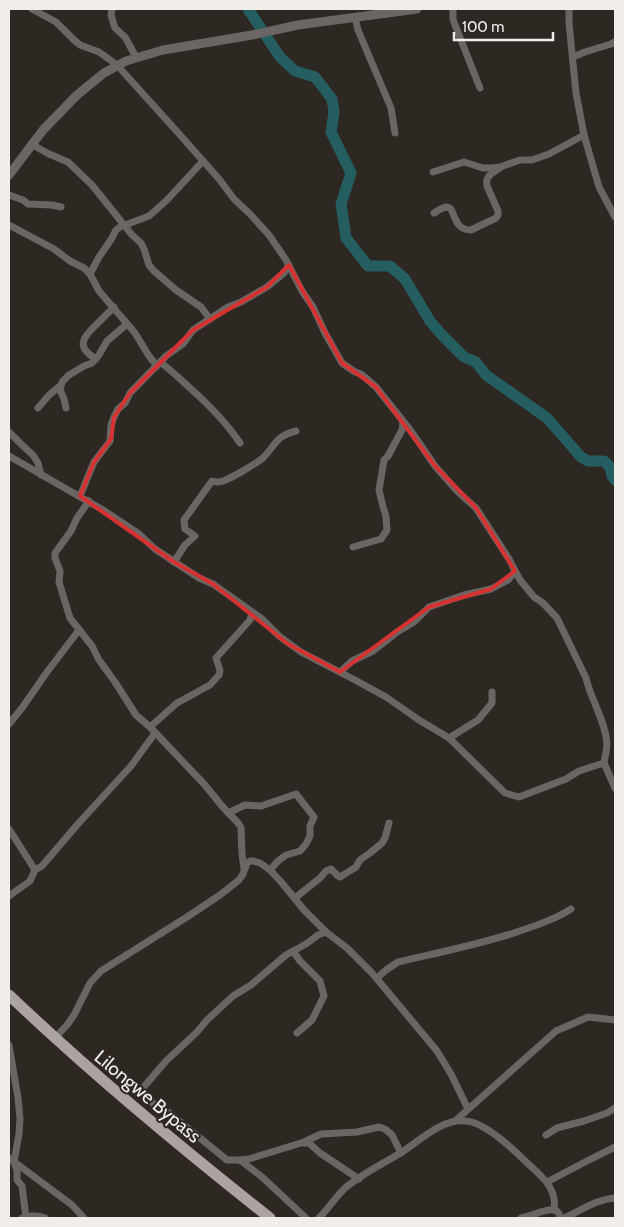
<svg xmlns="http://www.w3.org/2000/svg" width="624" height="1227" font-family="Cabin,sans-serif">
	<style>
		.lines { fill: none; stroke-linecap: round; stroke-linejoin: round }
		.river { stroke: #245e60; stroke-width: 11 }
		.minor { stroke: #6a6664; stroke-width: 7 }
		.tertiary { stroke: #6a6664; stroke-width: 9 }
		.primary { stroke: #aba39f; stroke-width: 11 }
		.marked { fill: none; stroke: #d73232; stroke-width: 4; stroke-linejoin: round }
		.labels { text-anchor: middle; stroke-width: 4; stroke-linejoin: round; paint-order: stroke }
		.street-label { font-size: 19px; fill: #f1ede9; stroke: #2e2823 }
	</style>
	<rect width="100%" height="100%" fill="#2e2823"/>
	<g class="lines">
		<path class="river" d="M248,9L280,57L295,71L315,77L332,99L334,112L331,132L351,173L341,204L346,238L368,266H390L405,279L430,321L441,334L464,357L476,362L486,375L547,418L581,457L588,461H604L610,467L612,476L615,480"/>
		<g class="minor">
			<path d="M112,9L111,15L115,28L125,37L136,57"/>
			<path d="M453,9V19L455,25L480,88"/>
			<path d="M569,9V23L576,93L584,135L599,187L615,217"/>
			<path d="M355,17L358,30L391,108L395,133"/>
			<path d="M573,57L585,52L611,44L615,42"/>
			<path d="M31,144L49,154L68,162L92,185L132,235L141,243L144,249L149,265L154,271L176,290L201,307L210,319"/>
			<path d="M433,172L464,162L483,168H492L500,167L520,160H532L549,154L584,135"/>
			<path d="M9,195L23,200L28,204L52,205L61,207"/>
			<path d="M434,213C439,210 446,204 451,209C456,219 457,230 471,230L496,218L498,215V211L487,186C485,176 492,173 500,168"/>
			<path d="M9,225L54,249L70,261L84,268L90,274L99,291L135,333L149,356L157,366"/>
			<path d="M90,274L99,257L112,238L116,230L120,227L149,216L167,200L203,161"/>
			<path d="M96,359C76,347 82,338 96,325C102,319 108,313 114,307"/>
			<path d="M160,362C171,370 180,379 190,388C209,405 226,422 240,443"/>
			<path d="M38,408L49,395L60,386"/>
			<path d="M66,408L64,399L60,390L62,382L69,375L84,366L92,363L99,355L107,341L127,324"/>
			<path d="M9,432L23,446L33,455L38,463L41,475"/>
			<path d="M9,456L103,510L139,534L155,549L199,578L213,584L261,618L279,636L301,652L355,680L386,697L419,720L449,738L505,793L519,797L566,779L579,771L604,763C605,756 607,750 607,743C605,720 591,700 586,678L557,618L543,603L534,597L520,580L509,559L476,508L457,491L435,466L411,431L376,387L361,374L355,372L342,363L325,333L313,307L302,291L286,260L269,235L250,214L234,199L219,179L181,136L117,65L99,52L80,45L74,40L56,22L32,9"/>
			<path d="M80,496L94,462L110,441L111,425L114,417L118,409L125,403L130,393L166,356L183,344L193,330L228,307L241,302L267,287L284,273L289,265"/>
			<path d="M89,501L77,518L71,531L55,553V558L60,571L59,582L70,618L92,646L99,660L115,682L136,715L150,727L204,784L222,806L239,824L241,828L242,854L244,868"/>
			<path d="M353,547L381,539L387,530L386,516L383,507L379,490L384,460L388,456L402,430L403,422"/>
			<path d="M174,562L185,545L195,536L185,529L184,520L212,481C215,482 220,482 223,481C230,479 259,462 264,457C276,444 276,436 296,431"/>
			<path d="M340,672L352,661L373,651L397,632L414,622L429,607L464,595L491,589L508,580L515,571"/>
			<path d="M9,724L22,708L47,672L79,630"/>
			<path d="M150,727L177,703L210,685L219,675L220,670L216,658L250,620L252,613"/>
			<path d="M449,738L478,720L492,703V692"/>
			<path d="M604,763L615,788"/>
			<path d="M228,813L245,805L261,806L296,794L314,817L310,826V836L306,844L300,851L286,855L278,861L270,870"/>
			<path d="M9,829L35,870"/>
			<path d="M9,896L30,881L35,870L42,866L77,825L131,766L155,733"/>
			<path d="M295,898L320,878L326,871L331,869L338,876L340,877L356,867L360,860L370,853L382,843L385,838L389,823"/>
			<path d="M293,951L300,961L320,981L324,996L312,1020L297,1033"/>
			<path d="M377,978L386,970L398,962C437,953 476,945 514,933C534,926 554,920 571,909"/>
			<path d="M55,1038L67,1025L74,1015L90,983L101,971L187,917L220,895L239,880L243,874L247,863L250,861H253L260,863L270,870L282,883L304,910L326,932L347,948L372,973L437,1051L451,1074L468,1109"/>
			<path d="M9,1045L18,1098L20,1119L19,1134L14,1162L17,1170V1180L22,1186L26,1218"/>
			<path d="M455,1121L556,1031L588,1017L615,1020"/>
			<path d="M546,1135L557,1128L584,1121L607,1113L615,1108"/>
			<path d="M304,1142L321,1134L357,1132L379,1127L385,1129L392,1135L401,1153"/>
			<path d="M9,1158L72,1205L84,1218"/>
			<path d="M240,1160L249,1159L301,1143H309L320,1153L359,1179"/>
			<path d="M547,1182L585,1162L615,1147"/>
			<path d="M22,1218C30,1215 38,1215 45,1218"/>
			<path d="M306,1218L262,1177L240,1160H227L168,1112L151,1102L142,1089L166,1061L197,1032L207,1020L233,996L251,985L286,955L306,944L318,935L326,932"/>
			<path d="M319,1218C328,1209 335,1198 344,1189C361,1174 383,1164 402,1152C421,1140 441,1119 465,1121C482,1121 510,1146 522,1158C533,1169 552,1182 554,1199C555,1202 554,1206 554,1210"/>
			<path d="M521,1218C530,1217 546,1208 554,1210C559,1211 558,1213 560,1216V1218"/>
			<path d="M564,1218C580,1211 597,1199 615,1198"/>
		</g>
		<path class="tertiary" d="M9,175L43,130L77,95L104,73L126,61L163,50L252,35L298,25L417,9"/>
		<path class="primary" d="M9,995C92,1074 180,1147 270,1218"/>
	</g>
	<path class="marked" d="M289,265L342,363L376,387L435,466L476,508L515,571L491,589L429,607L340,672L288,644L213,584L174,562L80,496L94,462L111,439L114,417L130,393L193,330L267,287Z"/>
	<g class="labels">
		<g class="street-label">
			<text transform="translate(148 1096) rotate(40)" y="7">Lilongwe Bypass</text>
		</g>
	</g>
	<rect width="624" height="1227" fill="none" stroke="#f1ede9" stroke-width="20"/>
	<path d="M454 32v8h99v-8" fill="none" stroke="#f1ede9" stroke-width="2.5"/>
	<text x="462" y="32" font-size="15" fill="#f1ede9" stroke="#2e2823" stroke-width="4" paint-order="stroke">100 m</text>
</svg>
